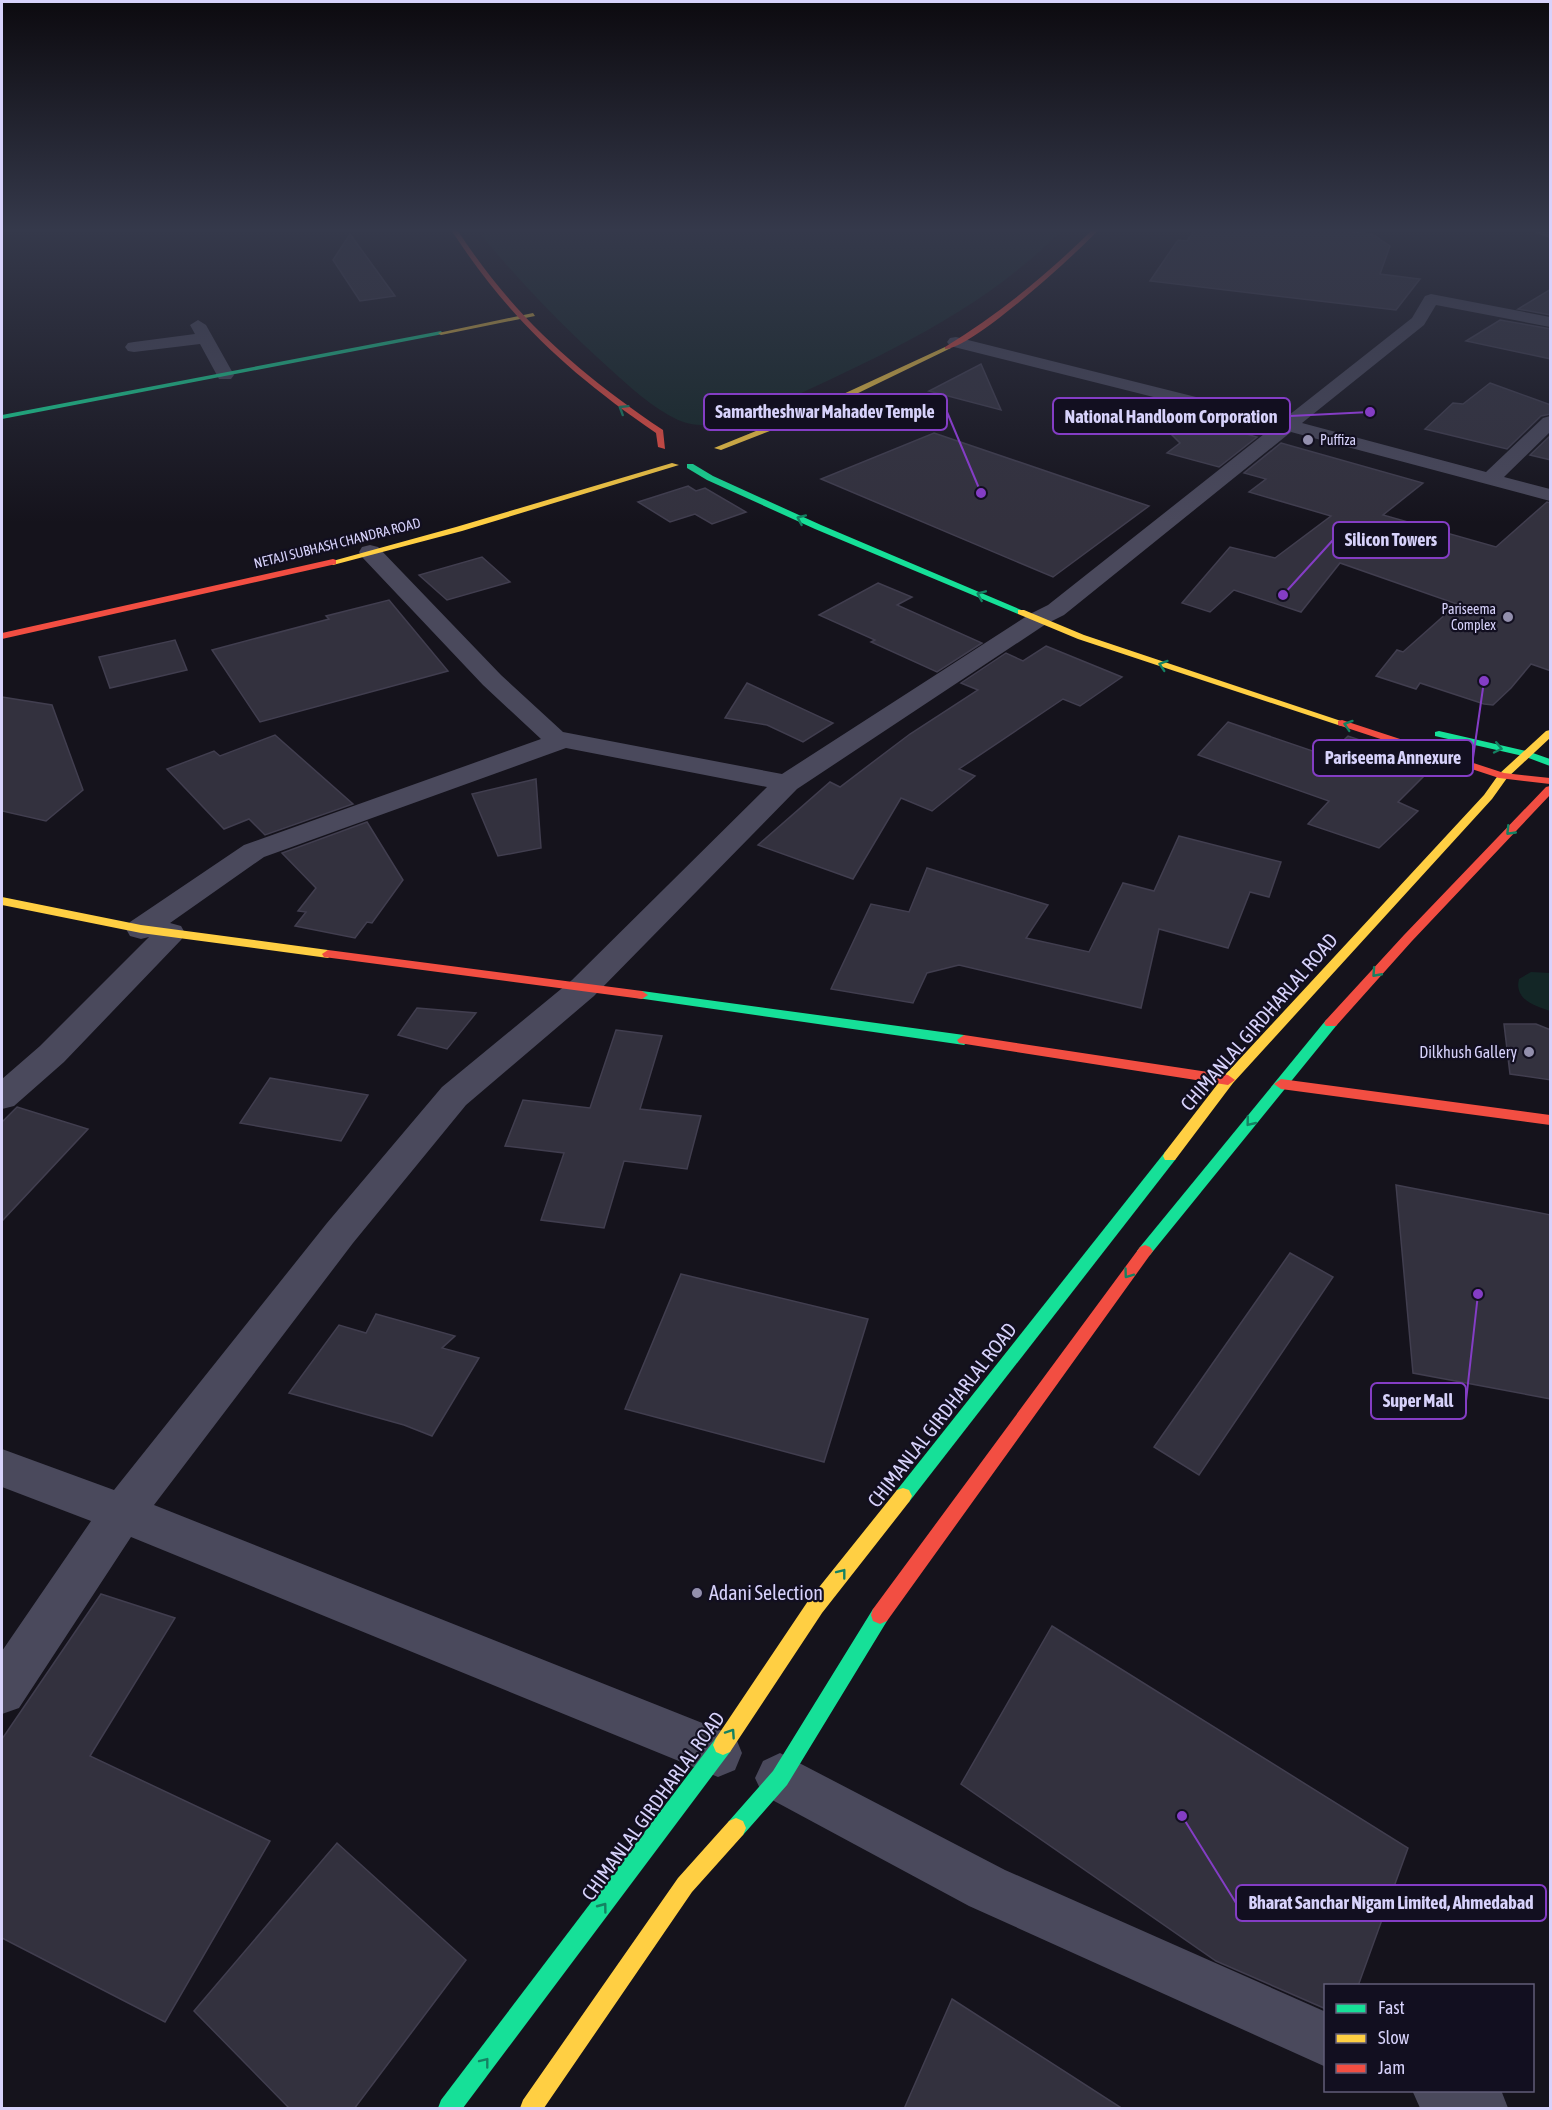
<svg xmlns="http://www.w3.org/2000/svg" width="1552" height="2110" font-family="'Asap Condensed',sans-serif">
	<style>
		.green { fill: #132626 }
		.building { fill: #33313e; stroke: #413e4f; stroke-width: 1.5 }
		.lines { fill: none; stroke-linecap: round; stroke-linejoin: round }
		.street { fill: #4a495c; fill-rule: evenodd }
		.fast { fill: #16e098; fill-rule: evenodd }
		.slow { fill: #ffcf43; fill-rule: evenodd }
		.jam { fill: #f24e42; fill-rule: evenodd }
		.oneway { stroke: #148262 }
		.poi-dot { fill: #938fad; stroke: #120f20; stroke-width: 2 }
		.labels { text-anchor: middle; stroke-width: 4.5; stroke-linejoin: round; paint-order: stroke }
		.far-poi-label { font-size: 14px; fill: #d7d2fb; stroke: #120f20; text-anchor: start }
		.far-street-label { font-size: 14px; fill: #d7d2fb; stroke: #120f20 }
		.poi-label { font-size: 16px; fill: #d7d2fb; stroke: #120f20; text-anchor: end }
		.near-street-label { font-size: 20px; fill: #d7d2fb; stroke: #120f20 }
		.near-poi-label { font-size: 20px; fill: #d7d2fb; stroke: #120f20; text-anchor: start }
		.leader { fill: none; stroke: #843dc5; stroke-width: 2 }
		.callout-dot { fill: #843dc5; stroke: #120f20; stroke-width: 2 }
		.callout { fill: #120f20; stroke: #843dc5; stroke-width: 2 }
		.callout-label { font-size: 18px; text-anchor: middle; font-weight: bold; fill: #d7d2fb }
	</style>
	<rect width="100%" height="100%" fill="#15131c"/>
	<g class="green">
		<path d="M487,228H1064C975,320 855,367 741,421C722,426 697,428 678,420C652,408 629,386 609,368C563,327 521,283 482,236Z"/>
		<path d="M1531,972L1550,973V1011C1534,1006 1514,999 1519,979Z"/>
	</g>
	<g class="building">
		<path d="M1196,228H1315L1372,234L1390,246L1380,274L1420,279L1396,310L1150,281L1178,240L1187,241Z"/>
		<path d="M350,234L395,296L360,301L333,260Z"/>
		<path d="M1551,289V315L1518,309Z"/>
		<path d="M1500,320L1551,329V359L1466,341Z"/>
		<path d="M981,364L1001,410L929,391Z"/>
		<path d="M1490,383L1551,405V414L1541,416L1507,449L1425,429L1453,403L1463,404Z"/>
		<path d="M1193,414L1246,427L1239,432L1257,437L1219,467L1167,453L1180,443L1169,432Z"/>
		<path d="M934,433L1122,497L1149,506L1053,577L821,479Z"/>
		<path d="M1551,435V460L1530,455Z"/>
		<path d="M1281,443L1423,483L1383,515L1496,547L1547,502L1551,503V671L1531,664L1511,688L1493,705L1484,704L1420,683L1416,689L1376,676L1397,650L1403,652L1457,604L1340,563L1301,612L1234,590L1210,612L1182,603L1230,547L1275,558L1331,516L1249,492L1266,479L1244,473Z"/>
		<path d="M688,486L696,491L705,488L746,512L712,524L695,514L670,522L638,502Z"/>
		<path d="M482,557L510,582L447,600L419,575Z"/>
		<path d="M878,583L912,597L897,605L982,643L937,672L871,642L875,640L819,615Z"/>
		<path d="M389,600L448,671L260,722L212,650L329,619L326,616Z"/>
		<path d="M175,640L187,670L110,688L99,657Z"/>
		<path d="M1046,646L1122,677L1080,706L1063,699L959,769L975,776L932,811L901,798L853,879L758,845L830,782L840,787L910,734L978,690L961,683L1006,653L1023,661Z"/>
		<path d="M747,683L833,723L803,742L767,725L725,718Z"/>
		<path d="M2,697L52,705L83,790L46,821L2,811Z"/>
		<path d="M1228,722L1327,756L1348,736L1435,765L1398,802L1418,811L1379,848L1308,824L1329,801L1198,755Z"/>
		<path d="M275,735L353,804L265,835L249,819L224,829L167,769L214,751L220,756Z"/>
		<path d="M536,779L541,848L498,856L472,794Z"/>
		<path d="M367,822L403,880L372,923L367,922L355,938L295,926L306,912L298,911L316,888L282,853Z"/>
		<path d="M1179,836L1281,862L1269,897L1250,892L1228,948L1159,929L1141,1008L959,965L927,973L913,1003L831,989L871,904L909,912L927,868L1048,905L1026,938L1089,952L1123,883L1154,891Z"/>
		<path d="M417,1008L476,1013L447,1049L398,1035Z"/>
		<path d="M1504,1024H1536L1551,1030V1080L1510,1074Z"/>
		<path d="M616,1030L662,1036L640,1109L701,1116L687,1169L624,1161L604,1228L541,1220L564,1153L505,1146L523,1100L590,1108Z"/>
		<path d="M270,1078L368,1095L341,1141L240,1123Z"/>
		<path d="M17,1107L88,1129L2,1221V1122Z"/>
		<path d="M1396,1185L1551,1215V1399L1413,1373Z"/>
		<path d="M1290,1253L1333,1277L1199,1475L1154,1447Z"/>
		<path d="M681,1274L868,1319L824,1462L625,1409Z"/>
		<path d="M376,1314L455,1336L442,1348L479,1358L432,1436L404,1425L289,1393L339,1325L366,1333Z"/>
		<path d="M101,1594L175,1618L90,1756L270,1841L165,2022L2,1938V1739Z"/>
		<path d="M1052,1626L1408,1848L1358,1986H1326V2009L1216,1961L961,1784Z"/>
		<path d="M337,1843L466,1960L354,2109H290L194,2011Z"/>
		<path d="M952,1999L1123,2109H904Z"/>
	</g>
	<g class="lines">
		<g class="street">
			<path d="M1535,228H1550V238L1536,233Z"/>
			<path d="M1431,294L1550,317V327L1436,305L1424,325L1302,423L1486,472L1543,418L1550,416V432L1504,477L1550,489V501L1291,432L1064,615L1046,624L797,789L594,996L466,1105L353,1243L154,1505L735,1736L742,1753L735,1770L718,1777L131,1537L19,1708L2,1714V1651L91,1521L2,1487V1449L114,1490L327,1223L442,1087L572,980L767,787L566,748L264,857L170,923L181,926L185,933L181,940L64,1062L14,1106L2,1109V1079L40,1046L149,937L141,939L130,936L126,929L130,922L244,845L541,739L483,685L362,557L359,552L362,547L370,545L378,547L501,675L563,732L782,774L1030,614L1048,605L1273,427L950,346L947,342L950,338L956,337L1284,419L1412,318L1425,296Z"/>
			<path d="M198,320L206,325L234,375L231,379H219L200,344L134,352L128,351L125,347L128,343L134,342L195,334L190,325Z"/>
			<path d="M780,1753L1005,1870L1326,2012V2067L969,1906L763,1795L755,1778L763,1761Z"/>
			<path d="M1412,2090H1501L1508,2108H1420Z"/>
		</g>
		<g class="fast">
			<path d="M441,331L443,334L2,419V415Z"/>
			<path d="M687,464H693L713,476L821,525L1026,612L1018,614L815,529L707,480L687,468Z"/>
			<path d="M1439,731L1530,752L1550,759V766L1523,756L1435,736V732Z"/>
			<path d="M642,991L964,1035L971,1040L964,1045L637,998L636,995Z"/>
			<path d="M1331,1018L1338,1023L1336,1026L1150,1255L1145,1257L1140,1255L1137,1251L1140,1247L1326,1020Z"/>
			<path d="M1170,1151L1175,1152L1177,1156L1175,1160L909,1502L903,1504L897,1502L894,1496L897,1490L1165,1152Z"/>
			<path d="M880,1606L887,1609L889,1615L887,1621L787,1785L743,1835L736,1838L729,1835L726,1828L729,1821L773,1771L873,1609Z"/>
			<path d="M723,1735L730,1738L733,1745L730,1752L463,2108H438L441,2100L716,1738Z"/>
		</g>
		<g class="slow">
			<path d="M533,313L535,316L441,335L438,333Z"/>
			<path d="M945,347L951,348L819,412L721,450L714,448L813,408Z"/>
			<path d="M672,463L679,465L462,531L333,565L329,562L456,527Z"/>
			<path d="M1018,610H1024L1084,635L1347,723L1342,726L1338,725L1078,639L1018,614Z"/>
			<path d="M1550,730V738L1507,778L1492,799L1233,1083L1175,1160H1165L1163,1156L1165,1152L1223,1077L1484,795L1499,774L1546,731Z"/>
			<path d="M2,897L141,925L328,950L334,954L328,958L141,933L2,905Z"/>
			<path d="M903,1488L909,1490L912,1496L909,1502L822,1613L730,1752L723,1755L716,1752L713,1745L716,1738L808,1601L897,1490Z"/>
			<path d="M736,1818L743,1821L746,1828L743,1835L692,1892L544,2108H520L523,2100L678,1878L729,1821Z"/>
		</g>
		<g class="jam">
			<path d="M450,228H456C513,316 577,372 663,430L665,449L658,447L656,433C570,374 507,317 450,228Z"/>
			<path d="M1094,228H1100C1080,251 971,350 945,349V347C1000,313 1048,274 1094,228Z"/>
			<path d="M333,559L336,560V564L2,639V633Z"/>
			<path d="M1342,720L1504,773L1550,778V784L1499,778L1338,725V721Z"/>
			<path d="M1550,786V795L1412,941L1336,1026H1326L1324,1023L1326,1020L1404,935L1546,787Z"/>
			<path d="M328,950L642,991L648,995L642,999L324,957L322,954Z"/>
			<path d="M964,1035L1228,1075L1235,1080L1228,1085L959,1043L957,1040Z"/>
			<path d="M1281,1079L1550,1115V1125L1281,1089L1274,1084Z"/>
			<path d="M1145,1245L1150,1247L1153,1251L1150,1255L887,1621L880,1624L873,1621L871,1615L873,1609L1140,1247Z"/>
		</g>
	</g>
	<defs><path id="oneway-chevron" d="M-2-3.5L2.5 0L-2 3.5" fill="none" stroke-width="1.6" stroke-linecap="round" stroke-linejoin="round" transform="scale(1.5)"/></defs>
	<g class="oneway">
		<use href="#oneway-chevron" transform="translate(623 409) rotate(-148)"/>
		<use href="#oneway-chevron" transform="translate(801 519) rotate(-156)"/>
		<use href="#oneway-chevron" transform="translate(981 595) rotate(-157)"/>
		<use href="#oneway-chevron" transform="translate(1163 665) rotate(-162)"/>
		<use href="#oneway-chevron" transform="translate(1348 725) rotate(-162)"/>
		<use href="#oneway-chevron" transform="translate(1498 748) rotate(12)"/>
		<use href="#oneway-chevron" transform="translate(1510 831) rotate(134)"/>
		<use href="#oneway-chevron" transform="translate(1376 973) rotate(132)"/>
		<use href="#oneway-chevron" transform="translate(1250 1122) rotate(129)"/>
		<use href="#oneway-chevron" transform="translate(1128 1274) rotate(126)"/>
		<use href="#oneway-chevron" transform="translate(842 1573) rotate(-52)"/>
		<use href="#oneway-chevron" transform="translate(731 1733) rotate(-56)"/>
		<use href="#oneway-chevron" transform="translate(603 1907) rotate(-53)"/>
		<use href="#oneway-chevron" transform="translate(485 2062) rotate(-52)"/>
	</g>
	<linearGradient id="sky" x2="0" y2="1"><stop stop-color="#0c0a0f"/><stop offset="0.44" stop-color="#35394b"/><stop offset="1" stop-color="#35394b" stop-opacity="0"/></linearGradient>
	<rect width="1552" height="523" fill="url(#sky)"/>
	<g class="poi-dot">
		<circle cx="1308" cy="440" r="6"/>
		<circle cx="1508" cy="617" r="6"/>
		<circle cx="1529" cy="1052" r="6"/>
		<circle cx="697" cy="1593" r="6"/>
	</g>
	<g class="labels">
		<g class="far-poi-label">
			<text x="1320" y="445">Puffiza</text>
			<text x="1496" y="614" text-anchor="end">Pariseema<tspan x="1496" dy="16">Complex</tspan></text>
		</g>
		<g class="far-street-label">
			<text transform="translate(337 543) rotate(-14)" y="5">NETAJI SUBHASH CHANDRA ROAD</text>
		</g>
		<g class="poi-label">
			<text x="1517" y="1058">Dilkhush Gallery</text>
		</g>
		<g class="near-street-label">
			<text transform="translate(1259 1022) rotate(-49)" y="7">CHIMANLAL GIRDHARLAL ROAD</text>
			<text transform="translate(942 1415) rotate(-52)" y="7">CHIMANLAL GIRDHARLAL ROAD</text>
			<text transform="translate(653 1806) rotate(-54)" y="7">CHIMANLAL GIRDHARLAL ROAD</text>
		</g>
		<g class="near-poi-label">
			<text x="709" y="1600">Adani Selection</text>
		</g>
	</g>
	<path class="leader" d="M981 493L947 412M1370 412L1290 416M1283 595L1333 540M1484 681L1473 758M1478 1294L1466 1401M1182 1816L1236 1903"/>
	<g class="callout-dot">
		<circle cx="981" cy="493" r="6"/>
		<circle cx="1370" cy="412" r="6"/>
		<circle cx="1283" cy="595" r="6"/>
		<circle cx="1484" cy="681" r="6"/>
		<circle cx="1478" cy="1294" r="6"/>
		<circle cx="1182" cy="1816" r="6"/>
	</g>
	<g class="callout">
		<rect x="704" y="394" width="243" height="36" rx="6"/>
		<rect x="1053" y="398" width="237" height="36" rx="6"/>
		<rect x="1333" y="522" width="116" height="36" rx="6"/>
		<rect x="1313" y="740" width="160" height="36" rx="6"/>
		<rect x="1371" y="1383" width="95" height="36" rx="6"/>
		<rect x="1236" y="1885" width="310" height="36" rx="6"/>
	</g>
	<g class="callout-label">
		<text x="825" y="418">Samartheshwar Mahadev Temple</text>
		<text x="1171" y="423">National Handloom Corporation</text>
		<text x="1391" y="546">Silicon Towers</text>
		<text x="1393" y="764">Pariseema Annexure</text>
		<text x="1418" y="1407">Super Mall</text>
		<text x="1391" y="1909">Bharat Sanchar Nigam Limited, Ahmedabad</text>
	</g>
	<rect width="1552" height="2110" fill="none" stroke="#d7d2fb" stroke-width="6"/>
	<rect x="1324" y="1984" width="210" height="108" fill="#120f20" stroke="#615d78" stroke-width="1.5"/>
	<rect x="1336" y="2004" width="30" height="9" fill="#16e098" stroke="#615d78" stroke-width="1.5"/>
	<text x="1378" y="2014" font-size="18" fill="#d7d2fb">Fast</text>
	<rect x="1336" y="2034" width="30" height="9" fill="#ffcf43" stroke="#615d78" stroke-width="1.5"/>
	<text x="1378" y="2044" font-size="18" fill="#d7d2fb">Slow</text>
	<rect x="1336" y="2064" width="30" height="9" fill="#f24e42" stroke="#615d78" stroke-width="1.5"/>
	<text x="1378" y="2074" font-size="18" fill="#d7d2fb">Jam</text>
</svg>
